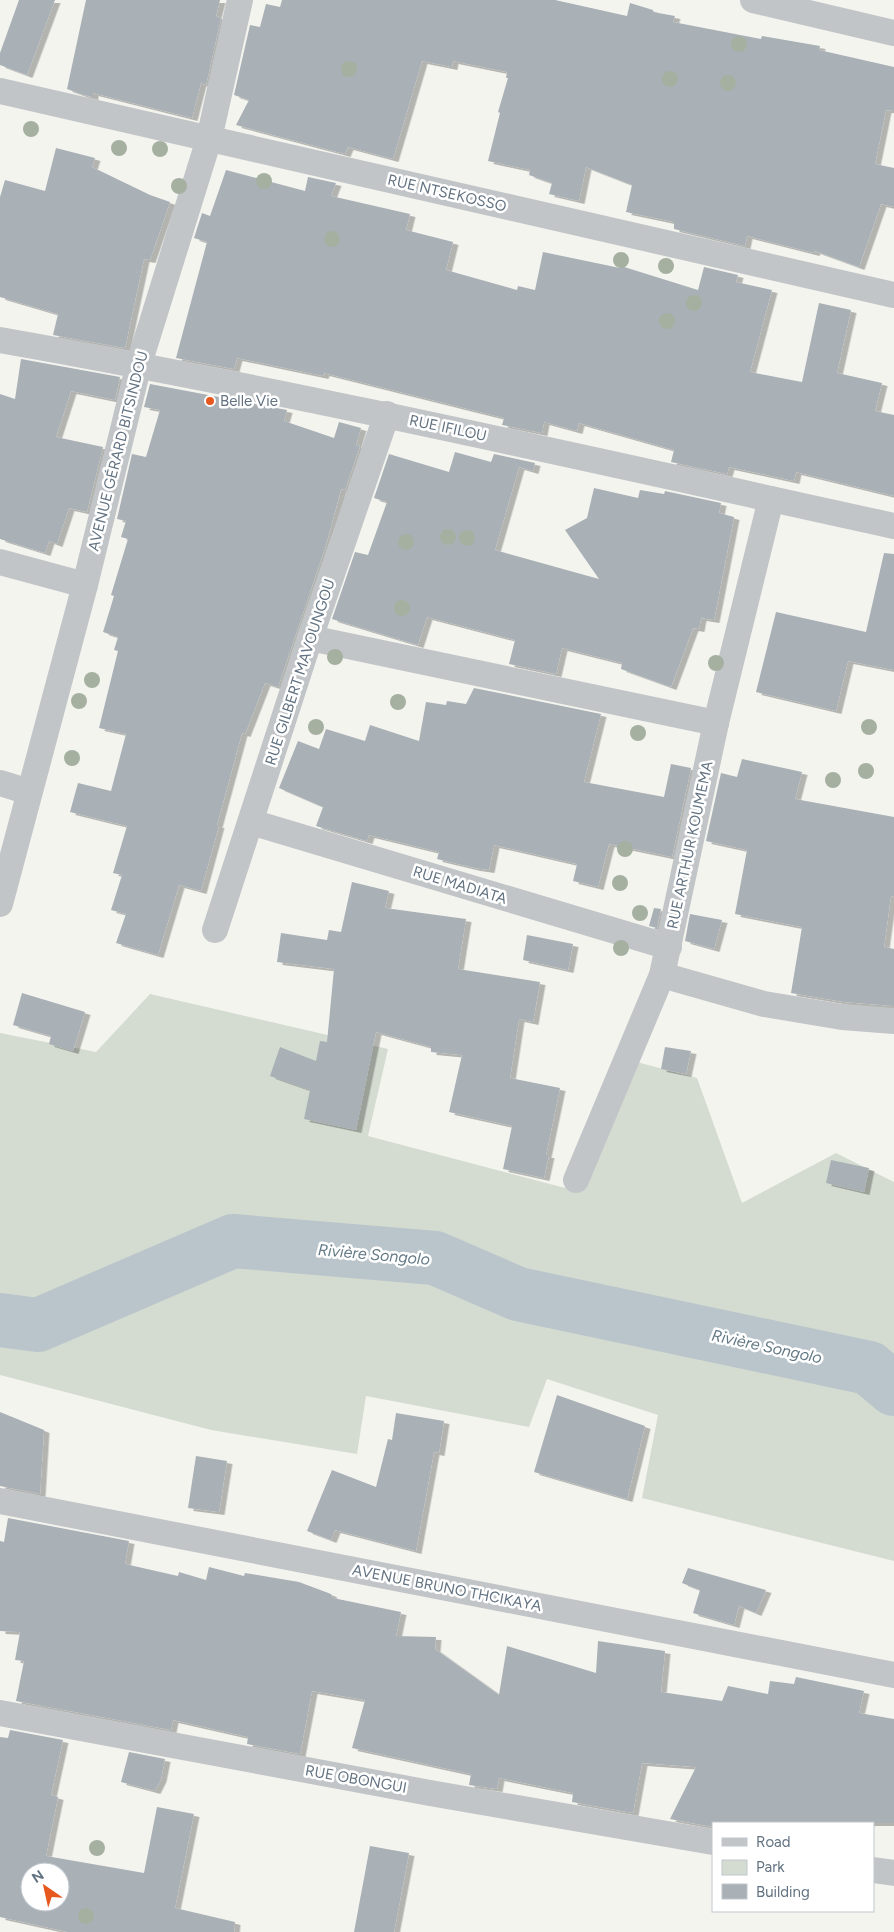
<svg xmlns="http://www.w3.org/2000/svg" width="894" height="1932" font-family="Figtree,sans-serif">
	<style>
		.green { fill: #d4dbd1 }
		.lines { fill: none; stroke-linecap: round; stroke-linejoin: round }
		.river { stroke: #bac5cb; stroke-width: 54 }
		.building { fill: #a9b0b6; fill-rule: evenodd; filter: url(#shadow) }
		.street { stroke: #c1c5c8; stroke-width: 26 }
		.tree { fill: #a5b0a1 }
		.poi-dot { fill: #e6581d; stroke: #fff; stroke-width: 2 }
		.labels { text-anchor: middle; stroke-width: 5; stroke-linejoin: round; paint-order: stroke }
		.street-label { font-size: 15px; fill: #627281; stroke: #fff }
		.poi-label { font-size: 15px; fill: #627281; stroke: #fff; text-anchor: start }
		.water-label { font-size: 16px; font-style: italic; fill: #637a86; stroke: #fff }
	</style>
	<defs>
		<filter id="shadow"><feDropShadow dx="5.5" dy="3" stdDeviation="0" flood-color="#0004"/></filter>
	</defs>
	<rect width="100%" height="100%" fill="#f4f4ef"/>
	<path class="green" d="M150,994L388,1049L368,1136L569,1189L618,1057L697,1078L742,1203L836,1153L894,1182V1561L642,1498L658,1415L547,1379L529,1427L366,1396L357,1454L211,1430L0,1375V1033L96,1052Z"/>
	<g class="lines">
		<path class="river" d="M0,1320L38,1325L233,1241L435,1258L518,1294L869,1368L894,1389"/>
	</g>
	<g class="building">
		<path d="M19,0H55L27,75L0,65V53Z"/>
		<path d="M86,0H220L216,16L221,18L206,85L201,83L192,118L93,93V97L84,95L67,89Z"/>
		<path d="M282,0H555L627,16L630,3L653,10V12L675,16L673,22L761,39L762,36L820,46L819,50L894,67V111L886,110L875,164L894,168V207L881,204L859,267L815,251L814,253L747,236L745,246L674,229V222L626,212L632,185L586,167L579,201L549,194L552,183L529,175L530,170L488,161L500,113L498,112L508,78H506L507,72L453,61L452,67L422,61L393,159L348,147L345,154L236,125L249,100L234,95L250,25L260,27L266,4L280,7Z"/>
		<path d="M56,148L95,158L92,167L150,195L170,202L150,260L144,259L125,348L53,335L58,314L0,297V197L5,180L45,191Z"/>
		<path d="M226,170L305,191L308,177L336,183L331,196L410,214L406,230L453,242L446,270L517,290L518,286L535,290L543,252L620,268L621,266L698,290L704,267L738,275L736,282L772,290L750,372L802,382L819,303L851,310L837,373L882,383L875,411L894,415V496L796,472L794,481L729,467L727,474L671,462L674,450L579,423L577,431L544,422L542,433L502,425L504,418L324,373L323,376L237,358L234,369L176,358L207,242L194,238L202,213L210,216Z"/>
		<path d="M21,359L120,377L115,400L71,391L56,437L103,447L87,512L69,508L57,544L49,541L45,553L0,539V394L15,399Z"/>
		<path d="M150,384L287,410L284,421L334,438L339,422L361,428L356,445L360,446L345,490L341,489L340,493L326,545L278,687L265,683L245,734L242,733L217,825H219L201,891L179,885L158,955L116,943L126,914L111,910L122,875L113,873L127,826L70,812L78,783L111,791L126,734L99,728L118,651L114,650L118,637L103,632L114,596L111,595L128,539L121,537L126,521L117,519L132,454L146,457L160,410L144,407Z"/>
		<path d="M455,452L491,462L494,454L535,463L533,471L519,467L495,550L599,579L565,530L587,518L594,488L638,498L640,490L664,494L665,491L721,503L719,513L734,517L714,620L701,618L699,629L693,628L671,687L621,669L622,663L562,648L556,674L509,664L515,640L427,617L418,645L332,619L355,552L368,555L387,502L374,498L389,454L449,472Z"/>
		<path d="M884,553L894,554V670L848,661L836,711L756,692L776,612L866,632Z"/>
		<path d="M474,688L601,714L584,782L664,797L671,764L691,768L672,857L609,844L598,887L573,881L577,864L494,845L489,870L475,868L437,859L439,852L369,835L367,841L316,826L323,807L279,788L298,741L319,749L326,729L365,741L370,725L419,741L426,702L446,705L447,701L466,704Z"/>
		<path d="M742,759L802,772L795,799L894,817V897L891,896L884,947L894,949V1006L844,1002L791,993L802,927L735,914L747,850L706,841L721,773L737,777Z"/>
		<path d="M352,882L389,891L385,908L466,919L458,969L540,982L533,1022L519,1019L510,1078L560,1088L546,1155H549L544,1178L503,1169L512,1126L449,1112L462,1055L431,1052V1047L376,1032L356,1130L304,1119L310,1090L270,1076L280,1047L316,1061L320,1041L327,1042L334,969L277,962L281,933L327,940L329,930L341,932Z"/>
		<path d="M654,908L661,909L657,928L649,926Z"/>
		<path d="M690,914L722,920L714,949L685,941Z"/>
		<path d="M527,935L573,944L568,970L523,960Z"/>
		<path d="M22,993L85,1012L73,1051L49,1044L51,1036L13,1025Z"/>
		<path d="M665,1047L691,1051L686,1074L661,1069Z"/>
		<path d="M831,1160L869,1168L864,1192L826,1183Z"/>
		<path d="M557,1395L645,1426L627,1499L534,1472Z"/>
		<path d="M0,1412L44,1430L40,1494L0,1486Z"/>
		<path d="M396,1413L444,1421L439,1453L434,1452L416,1551L335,1530L331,1540L307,1531L332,1470L376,1487L388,1439L392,1440Z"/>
		<path d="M196,1456L227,1461L219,1512L188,1508Z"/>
		<path d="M8,1518L129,1541L125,1564L178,1576L179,1572L206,1580L209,1567L244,1576L245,1573L299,1582L331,1594L333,1598L401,1612L396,1636L436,1637L435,1649L499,1695L507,1646L596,1673L598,1641L665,1651L661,1692L722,1701L728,1686L768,1694L770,1681L794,1684L796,1677L864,1691L859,1713L894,1719V1823H713V1827L670,1819L696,1767L642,1763L633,1813L572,1802L573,1793L499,1778L497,1789L469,1785L471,1774L352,1748L365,1700L312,1691L300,1754L247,1744L248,1737L173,1720L171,1730L16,1701L24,1661L15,1660L20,1632L0,1631V1541L4,1542Z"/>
		<path d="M688,1568L766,1590L756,1613L739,1606L734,1625L693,1613L700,1590L682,1583Z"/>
		<path d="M10,1730L63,1740L51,1795L58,1797L46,1856L144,1873L157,1807L194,1814L175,1908L235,1922L234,1932H68L0,1917V1737L8,1738ZM30,1872H60V1902H30Z"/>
		<path d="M129,1752L165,1759L161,1779L155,1791L121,1782Z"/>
		<path d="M370,1846L409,1853L394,1932H354Z"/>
	</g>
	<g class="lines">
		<g class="street">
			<path d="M753,0L894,33"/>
			<path d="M0,91L894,295"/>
			<path d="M0,340C300,393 597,461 894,526"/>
			<path d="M0,562L85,585"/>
			<path d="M310,638L716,723"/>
			<path d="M0,783L29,792"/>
			<path d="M251,822L669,947"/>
			<path d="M0,904L85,585L139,364L209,139L240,0"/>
			<path d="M215,930L310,638L387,414"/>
			<path d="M662,975L764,1004L842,1017L894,1021"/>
			<path d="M576,1180L662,975L716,723L771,499"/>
			<path d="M0,1501L894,1675"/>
			<path d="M0,1713L430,1793L713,1842"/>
			<path d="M873,1870L894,1873"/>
		</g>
	</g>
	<g class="tree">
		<circle cx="739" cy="44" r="8"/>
		<circle cx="349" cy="69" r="8"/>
		<circle cx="670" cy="79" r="8"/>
		<circle cx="728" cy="83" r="8"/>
		<circle cx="31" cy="129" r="8"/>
		<circle cx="119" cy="148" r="8"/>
		<circle cx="160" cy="149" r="8"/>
		<circle cx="264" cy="181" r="8"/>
		<circle cx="179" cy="186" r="8"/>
		<circle cx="332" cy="239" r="8"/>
		<circle cx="621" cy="260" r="8"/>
		<circle cx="666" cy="266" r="8"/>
		<circle cx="694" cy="303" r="8"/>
		<circle cx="667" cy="321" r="8"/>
		<circle cx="448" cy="537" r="8"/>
		<circle cx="467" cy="538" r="8"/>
		<circle cx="406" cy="542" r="8"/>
		<circle cx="402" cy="608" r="8"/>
		<circle cx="335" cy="657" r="8"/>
		<circle cx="716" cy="663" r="8"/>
		<circle cx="92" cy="680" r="8"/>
		<circle cx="79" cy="701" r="8"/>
		<circle cx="398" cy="702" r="8"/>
		<circle cx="316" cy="727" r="8"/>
		<circle cx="869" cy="727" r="8"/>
		<circle cx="638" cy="733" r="8"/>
		<circle cx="72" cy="758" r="8"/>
		<circle cx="866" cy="771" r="8"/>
		<circle cx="833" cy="780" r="8"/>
		<circle cx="625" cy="849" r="8"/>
		<circle cx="620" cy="883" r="8"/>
		<circle cx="640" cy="913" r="8"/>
		<circle cx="621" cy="948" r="8"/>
		<circle cx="97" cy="1848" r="8"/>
		<circle cx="86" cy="1916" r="8"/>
	</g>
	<circle class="poi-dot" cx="210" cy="401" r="5"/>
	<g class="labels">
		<g class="street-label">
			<text transform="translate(447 193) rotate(13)" y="5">RUE NTSEKOSSO</text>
			<text transform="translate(448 428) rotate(12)" y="5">RUE IFILOU</text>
			<text transform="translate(118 451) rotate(-76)" y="5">AVENUE GÉRARD BITSINDOU</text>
			<text transform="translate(300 672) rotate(-72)" y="5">RUE GILBERT MAVOUNGOU</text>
			<text transform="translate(690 845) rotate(-78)" y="5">RUE ARTHUR KOUMEMA</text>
			<text transform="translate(460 885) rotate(17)" y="5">RUE MADIATA</text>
			<text transform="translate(447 1588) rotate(11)" y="5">AVENUE BRUNO THCIKAYA</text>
			<text transform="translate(356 1779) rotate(10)" y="5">RUE OBONGUI</text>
		</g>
		<g class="poi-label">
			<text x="220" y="406">Belle Vie</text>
		</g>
		<g class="water-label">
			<text transform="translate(374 1254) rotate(5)" y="6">Rivière Songolo</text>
			<text transform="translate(767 1346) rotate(12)" y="6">Rivière Songolo</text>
		</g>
	</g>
	<rect x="712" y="1822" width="162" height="90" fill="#ffffff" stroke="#c0c7cd"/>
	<rect x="722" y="1838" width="25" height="8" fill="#c1c5c8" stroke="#c0c7cd"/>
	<text x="756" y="1847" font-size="15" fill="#627281">Road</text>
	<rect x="722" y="1860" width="25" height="15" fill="#d4dbd1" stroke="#c0c7cd"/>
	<text x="756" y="1872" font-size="15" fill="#627281">Park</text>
	<rect x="722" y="1884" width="25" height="15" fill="#a9b0b6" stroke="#c0c7cd"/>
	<text x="756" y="1897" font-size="15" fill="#627281">Building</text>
	<g transform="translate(45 1887) rotate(326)"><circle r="24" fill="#ffffff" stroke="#c0c7cd"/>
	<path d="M0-4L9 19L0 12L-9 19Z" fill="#e6581d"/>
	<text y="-8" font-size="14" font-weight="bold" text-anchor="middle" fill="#627281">N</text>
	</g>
</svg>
